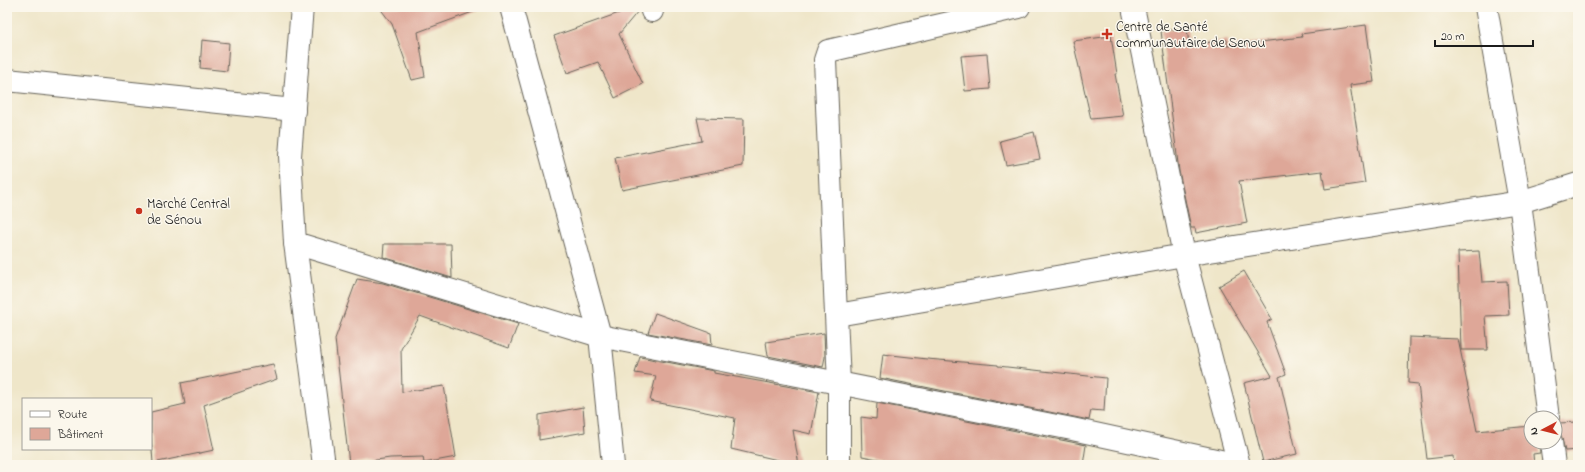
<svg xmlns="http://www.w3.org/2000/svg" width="1585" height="472" font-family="'Indie Flower',sans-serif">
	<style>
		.building { fill: #dea798 }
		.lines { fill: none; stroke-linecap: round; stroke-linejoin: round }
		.street-casing { stroke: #666359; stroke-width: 24 }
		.street { stroke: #fff; stroke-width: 22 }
		.poi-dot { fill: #c8321e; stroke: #fbf7ec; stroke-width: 1.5 }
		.labels { text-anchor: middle; stroke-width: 3; stroke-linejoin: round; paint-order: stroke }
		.poi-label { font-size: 14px; fill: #1c1c1c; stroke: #fbf7ec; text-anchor: start }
	</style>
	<rect width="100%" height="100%" fill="#fbf7ec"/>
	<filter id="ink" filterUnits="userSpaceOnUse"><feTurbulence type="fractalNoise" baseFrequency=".025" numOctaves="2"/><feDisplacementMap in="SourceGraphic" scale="8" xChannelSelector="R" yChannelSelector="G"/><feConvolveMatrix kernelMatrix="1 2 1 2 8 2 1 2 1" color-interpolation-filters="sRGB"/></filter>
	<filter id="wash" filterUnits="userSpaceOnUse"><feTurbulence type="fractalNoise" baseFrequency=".012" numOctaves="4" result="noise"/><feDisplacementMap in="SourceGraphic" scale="16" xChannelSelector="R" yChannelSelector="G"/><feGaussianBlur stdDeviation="0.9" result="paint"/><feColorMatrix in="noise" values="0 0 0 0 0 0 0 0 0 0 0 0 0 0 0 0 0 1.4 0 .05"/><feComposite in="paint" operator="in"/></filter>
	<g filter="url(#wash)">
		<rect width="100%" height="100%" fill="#efe6c9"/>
		<g id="blocks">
			<g class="building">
				<path d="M379,7H478V10L418,32L425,77L412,80L392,24Z"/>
				<path d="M636,7H639V10L619,34L643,84L615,98L598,62L567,73L554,36Z"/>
				<path d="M1366,25L1374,82L1350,85L1365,183L1325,189L1322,171L1239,181L1247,223L1196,233L1195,228H1191L1179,171L1161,31L1187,28L1189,45L1227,40V46L1302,37L1301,34Z"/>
				<path d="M1111,36L1117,74H1115L1123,116L1091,119L1073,41Z"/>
				<path d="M202,40L229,43L227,71L200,68Z"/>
				<path d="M987,54L990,89L965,91L961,56Z"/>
				<path d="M697,118L744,119L743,166L622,190L615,158L702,141Z"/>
				<path d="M1034,132L1040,159L1006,165L1000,141Z"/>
				<path d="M384,244H451L452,278L383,257Z"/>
				<path d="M1479,251L1482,282L1507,281L1509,315L1485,316L1488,350H1461L1458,252Z"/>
				<path d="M1244,271L1272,319L1267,322L1286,374L1279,377L1297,454L1263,462L1244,383L1272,376L1219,286Z"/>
				<path d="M357,279L383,283L518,324L509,348L420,316L401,349L402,392L444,386L456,457L424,463L423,457L390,458L349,464L335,339Z"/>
				<path d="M655,313L711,333L712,345L648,333Z"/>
				<path d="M824,333L825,357L823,367L768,356L766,342Z"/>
				<path d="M1409,337L1458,339L1477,431L1531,426V442H1539L1540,453L1533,454L1534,465H1454L1453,456L1427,459L1418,384L1408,383Z"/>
				<path d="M883,354L927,359L998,365V366L1106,378L1104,411L1091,410L1089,420L880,378Z"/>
				<path d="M640,357L714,371V373L819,392L811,434L793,430L799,465L731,449L735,418L650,401L656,376L635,373Z"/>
				<path d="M273,364L277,379L204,405L214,450L153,463L151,436V412L185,404L181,383Z"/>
				<path d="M877,403L1086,445L1083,465H909L862,456L861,417L876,419Z"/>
				<path d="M583,407L585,432L539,440V415Z"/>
				<path d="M1578,422V450L1565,451L1561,435L1555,430V428L1559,423Z"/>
			</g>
		</g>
	</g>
	<g filter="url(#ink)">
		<use href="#blocks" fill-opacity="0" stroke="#666359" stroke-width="1"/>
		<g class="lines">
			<g class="street-casing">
				<g id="street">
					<path d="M302,7L290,156L295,243L324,465"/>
					<path d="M511,7L600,336L613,465"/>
					<path d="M651,7L652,11"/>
					<path d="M1133,7L1184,255L1239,465"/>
					<path d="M1486,7L1520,202L1548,418"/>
					<path d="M7,80L294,110"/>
					<path d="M295,243L600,336L1072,429L1239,465"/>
					<path d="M837,315L1184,255L1520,202L1578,184"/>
					<path d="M1551,442L1554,465"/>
					<path d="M839,465V384L825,60L828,51L1019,7"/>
				</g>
			</g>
			<use href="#street" class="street"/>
		</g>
	</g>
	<g class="poi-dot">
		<path d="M1105 28h4v4h4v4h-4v4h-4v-4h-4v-4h4z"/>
		<circle cx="139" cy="211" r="4"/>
	</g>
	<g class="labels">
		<g class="poi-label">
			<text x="1116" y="31">Centre de Santé<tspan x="1116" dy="16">communautaire de Senou</tspan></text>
			<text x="147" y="208">Marché Central<tspan x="147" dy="16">de Sénou</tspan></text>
		</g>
	</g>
	<rect width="1585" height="472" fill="none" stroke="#fbf7ec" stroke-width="24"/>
	<rect x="22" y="398" width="130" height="52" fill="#fbf7ec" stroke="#a29f99"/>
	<rect x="30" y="411" width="20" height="6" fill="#ffffff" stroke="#a29f99"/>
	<text x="58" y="418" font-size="12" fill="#1c1c1c">Route</text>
	<rect x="30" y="428" width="20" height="12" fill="#dea798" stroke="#a29f99"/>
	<text x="58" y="438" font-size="12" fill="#1c1c1c">Bâtiment</text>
	<g transform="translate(1543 430) rotate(263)"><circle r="19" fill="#fbf7ec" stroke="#a29f99"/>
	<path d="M0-3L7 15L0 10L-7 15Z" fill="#c8321e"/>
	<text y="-6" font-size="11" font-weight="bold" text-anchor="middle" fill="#1c1c1c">N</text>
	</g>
	<path d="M1435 40v6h98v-6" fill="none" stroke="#1c1c1c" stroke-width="2"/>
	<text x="1441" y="40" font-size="12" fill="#1c1c1c" stroke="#fbf7ec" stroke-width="3" paint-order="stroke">20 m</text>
</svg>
